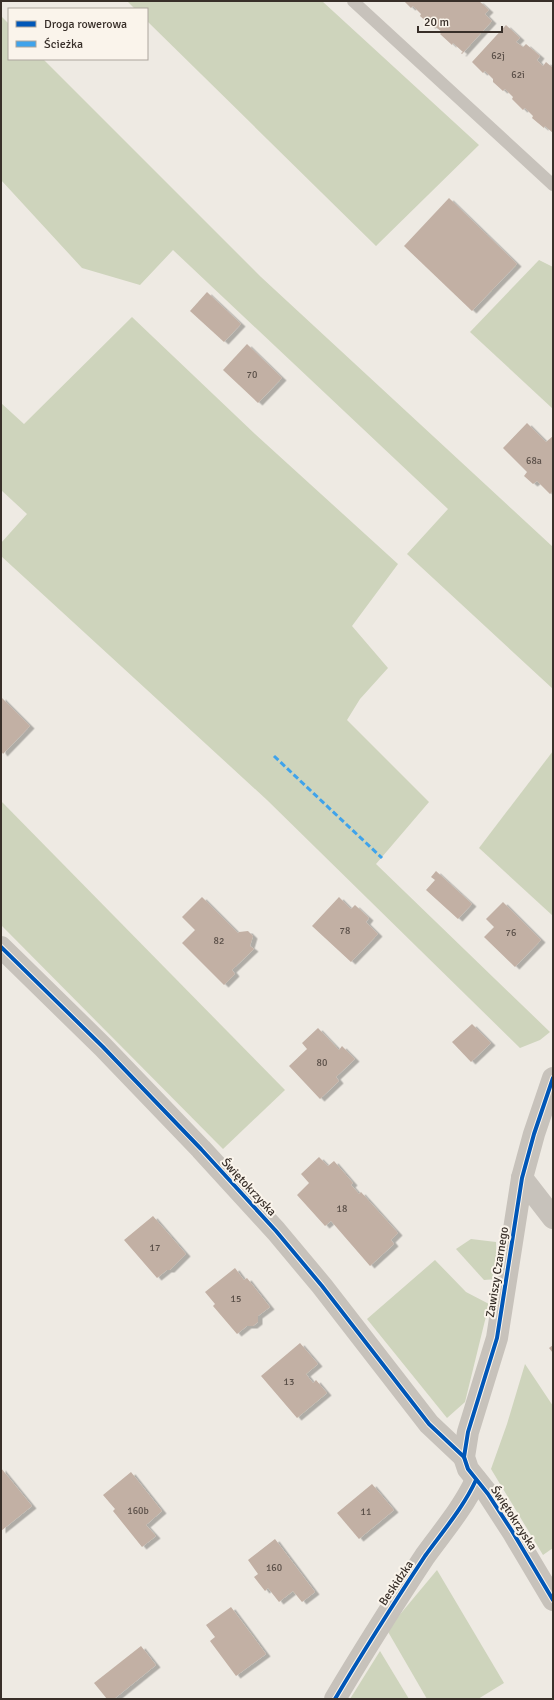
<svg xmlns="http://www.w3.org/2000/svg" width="554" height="1700" font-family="Signika,sans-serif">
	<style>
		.green { fill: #ced4bc }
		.building { fill: #c2b0a4; filter: url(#shadow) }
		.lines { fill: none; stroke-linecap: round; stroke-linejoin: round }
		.lane { stroke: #c7c2bb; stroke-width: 12 }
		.street { stroke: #c7c2bb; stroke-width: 22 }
		.quiet { stroke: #3fa3eb; stroke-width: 3; stroke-dasharray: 6 3; stroke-linecap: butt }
		.cycleway-casing { stroke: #faf4eb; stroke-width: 6 }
		.cycleway { stroke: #0057b8; stroke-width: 4 }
		.labels { text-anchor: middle; stroke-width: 4; stroke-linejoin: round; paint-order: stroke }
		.number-label { font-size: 10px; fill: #5a4f48 }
		.street-label { font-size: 12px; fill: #382f29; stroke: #faf4eb }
	</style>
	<defs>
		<filter id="shadow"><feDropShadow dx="4.5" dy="2.5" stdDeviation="0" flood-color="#0004"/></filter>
	</defs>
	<rect width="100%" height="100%" fill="#eeeae3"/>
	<g class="green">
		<path d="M127,1H322L479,145L376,246L147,21V9H135Z"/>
		<path d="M1,16L9,24V59H43L261,277L553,547V689L407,554L448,509L173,250L140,285L82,268L1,180Z"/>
		<path d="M539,260L553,267V409L470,332Z"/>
		<path d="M132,317L255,434L398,564L352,626L388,668L360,699L347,720L429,802L376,864L550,1032L540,1040L520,1048L267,800L1,556V543L27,514L1,490V403L24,424Z"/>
		<path d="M553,751V916L479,848Z"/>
		<path d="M1,801L285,1090L223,1149L1,925Z"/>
		<path d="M471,1239L496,1242L497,1279L484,1280L456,1249Z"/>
		<path d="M435,1260L466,1292L489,1304L465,1402L447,1418L367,1319Z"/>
		<path d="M525,1364L553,1406V1548L543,1555L491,1469L507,1424Z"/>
		<path d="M437,1570L504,1683L478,1699H427L387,1630Z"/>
		<path d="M380,1651L409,1699H350Z"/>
	</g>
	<g class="building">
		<path d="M404,1H479L489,10L485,14L492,21L462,54L461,53L463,52L453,43L452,45L440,34L442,32L433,25L431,26L420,16L421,14L413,6L411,8Z"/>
		<path d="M506,25L520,38L516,42L523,47L526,44L540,56L537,60L543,66L546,62L553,68V133L545,126L544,128L532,118L533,116L525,108L523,110L512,99L513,97L505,89L503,91L493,82V79L485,71L483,73L472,62Z"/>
		<path d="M449,198L517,264L472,311L404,246Z"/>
		<path d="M207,292L241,324L224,342L190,311Z"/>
		<path d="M247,344L282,378L258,403L223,370Z"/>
		<path d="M527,423L546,442L553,436V491L550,494L537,481L533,484L524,476L527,472L503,448Z"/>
		<path d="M1,697L30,726L3,754L1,751Z"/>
		<path d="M436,871L472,904L458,919L426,890L435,880L431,877Z"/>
		<path d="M202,897L238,933L239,932L248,931L253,936L250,946L254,949L232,970L235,974L224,985L182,943L195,930L182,917Z"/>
		<path d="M339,897L351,909L355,905L369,918L366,922L378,934L351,962L312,926Z"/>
		<path d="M503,902L541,940L515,967L484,937L494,927L486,919Z"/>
		<path d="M472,1024L491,1043L471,1062L452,1042Z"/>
		<path d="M318,1028L339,1050L342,1046L355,1059L336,1077L339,1081L320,1099L289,1066L307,1049L302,1043Z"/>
		<path d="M319,1157L328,1166L334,1161L353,1183L351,1185L359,1194L361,1192L398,1233L391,1240L394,1244L370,1266L331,1221L325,1226L297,1195L309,1183L301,1174Z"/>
		<path d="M153,1216L186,1254L170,1270H167L157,1278L124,1240Z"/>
		<path d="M235,1268L244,1280L247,1278L270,1307L258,1316V1322L253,1326H247L237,1334L213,1306L215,1304L205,1292Z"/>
		<path d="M300,1343L318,1364L306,1374L313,1383L316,1380L327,1393L297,1418L261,1376Z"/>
		<path d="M553,1345V1353L549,1348Z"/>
		<path d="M1,1468L32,1506L1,1531Z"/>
		<path d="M131,1472L162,1511L146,1525L156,1536L142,1547L113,1511L115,1509L103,1495Z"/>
		<path d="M372,1484L394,1510L359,1539L337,1513Z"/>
		<path d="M275,1539L315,1592L302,1602L293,1591L279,1602L268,1588L265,1591L254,1577L258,1574L248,1560Z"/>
		<path d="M231,1607L266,1654L236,1676L210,1641L215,1637L206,1625Z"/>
		<path d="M141,1646L156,1665L114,1699H107L94,1683Z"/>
	</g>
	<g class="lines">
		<path class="lane" d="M353,1L553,185"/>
		<g class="street">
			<path d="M1,947L103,1047L201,1149L276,1231L322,1286L429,1424L464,1457"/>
			<path d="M553,1078L534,1134L522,1178L497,1338L468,1432L464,1457L468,1469L488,1494L512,1531L553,1600"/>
			<path d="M522,1178L553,1218"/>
			<path d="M335,1699C364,1650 394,1603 425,1556C443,1531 463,1508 476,1480"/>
		</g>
		<path class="quiet" d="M274,756L382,858"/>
		<g class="cycleway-casing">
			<g id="cycleway">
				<path d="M1,947L103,1047L201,1149L276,1231L322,1286L429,1424L464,1457"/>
				<path d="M553,1078L534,1134L522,1178L497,1338L468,1432L464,1457L468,1469L488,1494L512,1531L553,1600"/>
				<path d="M335,1699C364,1650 394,1603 425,1556C443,1531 463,1508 476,1480"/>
			</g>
		</g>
		<use href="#cycleway" class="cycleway"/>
	</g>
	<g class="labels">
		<g class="number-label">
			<text x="498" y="59">62j</text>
			<text x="518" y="78">62i</text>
			<text x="252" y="378">70</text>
			<text x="534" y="464">68a</text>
			<text x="345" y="934">78</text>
			<text x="511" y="936">76</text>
			<text x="219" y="944">82</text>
			<text x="322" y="1066">80</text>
			<text x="342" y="1212">18</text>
			<text x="155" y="1251">17</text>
			<text x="236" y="1302">15</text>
			<text x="289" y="1385">13</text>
			<text x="138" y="1514">160b</text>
			<text x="366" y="1515">11</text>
			<text x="274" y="1571">160</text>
		</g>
		<g class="street-label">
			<text transform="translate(249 1187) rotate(47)" y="4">Świętokrzyska</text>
			<text transform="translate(497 1272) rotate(-81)" y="4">Zawiszy Czarnego</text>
			<text transform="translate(514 1518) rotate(57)" y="4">Świętokrzyska</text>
			<text transform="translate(396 1583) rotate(-56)" y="4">Beskidzka</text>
		</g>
	</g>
	<rect width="554" height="1700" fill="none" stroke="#382f29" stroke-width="4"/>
	<rect x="8" y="8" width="140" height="52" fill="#faf4eb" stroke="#aca59d"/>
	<rect x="16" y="21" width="20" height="6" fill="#0057b8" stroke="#aca59d"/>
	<text x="44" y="28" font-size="12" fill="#382f29">Droga rowerowa</text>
	<rect x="16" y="41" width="20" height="6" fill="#3fa3eb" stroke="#aca59d"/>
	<text x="44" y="48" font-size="12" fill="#382f29">Ścieżka</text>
	<path d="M418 26v6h84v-6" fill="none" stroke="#382f29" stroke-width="2"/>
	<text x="424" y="26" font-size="12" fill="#382f29" stroke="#faf4eb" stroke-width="3" paint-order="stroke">20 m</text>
</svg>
